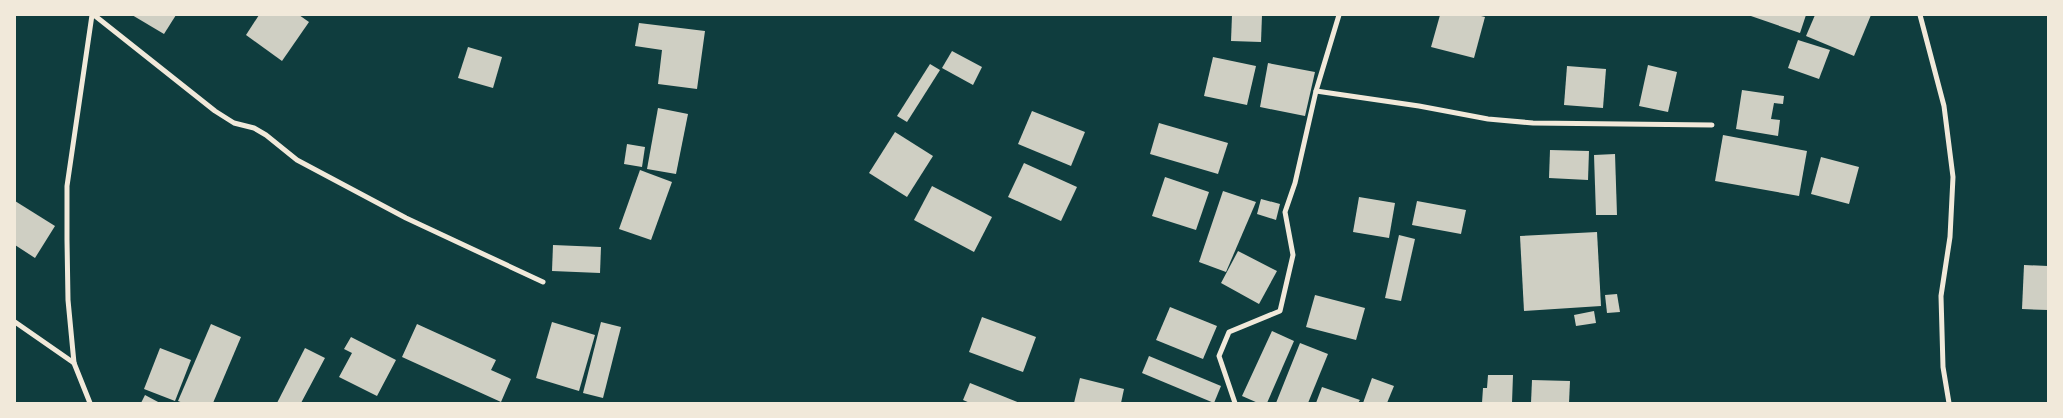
<svg xmlns="http://www.w3.org/2000/svg" width="2063" height="418" font-family="Poppins,sans-serif">
	<style>
		.building { fill: #cfcfc3 }
		.lines { fill: none; stroke-linecap: round; stroke-linejoin: round }
		.minor { stroke: #f1e9da; stroke-width: 5 }
	</style>
	<rect width="100%" height="100%" fill="#0f3d3e"/>
	<g class="building">
		<path d="M132,15H176L164,34Z"/>
		<path d="M259,15H299L309,22L282,61L246,35Z"/>
		<path d="M1232,15H1262L1261,42L1231,41Z"/>
		<path d="M1440,15H1477L1485,17L1474,58L1431,47Z"/>
		<path d="M1748,15H1806L1800,33Z"/>
		<path d="M1815,15H1871L1854,56L1806,36Z"/>
		<path d="M639,23L705,31L697,89L658,84L662,50L635,46Z"/>
		<path d="M1798,40L1830,50L1819,79L1788,68Z"/>
		<path d="M468,47L502,57L493,88L458,78Z"/>
		<path d="M952,51L982,67L973,85L942,68Z"/>
		<path d="M1213,57L1256,66L1247,105L1204,96Z"/>
		<path d="M1268,63L1315,72L1305,116L1260,107Z"/>
		<path d="M930,64L940,70L907,122L897,116Z"/>
		<path d="M1648,65L1677,72L1668,112L1639,106Z"/>
		<path d="M1567,66L1606,69L1603,108L1564,105Z"/>
		<path d="M1742,90L1784,96L1783,104L1774,103L1771,119L1780,120L1778,136L1736,129Z"/>
		<path d="M658,108L688,114L676,174L647,169Z"/>
		<path d="M1032,111L1085,132L1071,166L1018,144Z"/>
		<path d="M1159,123L1228,143L1218,174L1150,154Z"/>
		<path d="M895,132L933,156L907,197L869,173Z"/>
		<path d="M1723,135L1807,151L1799,196L1715,181Z"/>
		<path d="M627,144L645,147L642,167L624,164Z"/>
		<path d="M1550,150L1589,151L1588,180L1549,178Z"/>
		<path d="M1615,154L1617,215H1596L1594,155Z"/>
		<path d="M1821,157L1859,167L1849,204L1811,194Z"/>
		<path d="M1024,163L1077,187L1061,221L1008,197Z"/>
		<path d="M640,170L672,182L651,240L619,229Z"/>
		<path d="M1165,177L1209,192L1196,230L1152,216Z"/>
		<path d="M932,186L992,217L974,252L914,220Z"/>
		<path d="M1223,191L1256,202L1226,272L1199,262Z"/>
		<path d="M1359,197L1395,203L1389,238L1353,232Z"/>
		<path d="M1261,199L1280,204L1276,220L1257,214Z"/>
		<path d="M15,201L55,226L35,258L15,245Z"/>
		<path d="M1417,201L1466,210L1461,234L1412,225Z"/>
		<path d="M1597,232L1601,306L1524,311L1520,236Z"/>
		<path d="M1399,235L1415,239L1401,301L1385,298Z"/>
		<path d="M553,245L601,247L600,273L552,271Z"/>
		<path d="M1238,251L1277,271L1259,304L1221,283Z"/>
		<path d="M2024,265L2048,266V310L2022,309Z"/>
		<path d="M1617,294L1620,312L1607,313L1605,295Z"/>
		<path d="M1315,295L1365,308L1356,340L1306,327Z"/>
		<path d="M1170,307L1217,326L1203,359L1156,340Z"/>
		<path d="M1594,311L1596,323L1576,326L1574,315Z"/>
		<path d="M982,317L1036,337L1023,372L969,352Z"/>
		<path d="M552,322L595,335L579,391L536,378Z"/>
		<path d="M601,322L621,327L603,398L583,393Z"/>
		<path d="M211,324L241,337L213,403H183L178,401Z"/>
		<path d="M417,324L496,360L491,370L511,379L501,402L402,357Z"/>
		<path d="M1272,331L1294,341L1267,403H1258L1242,396Z"/>
		<path d="M351,337L396,360L377,396L339,377L352,353L344,349Z"/>
		<path d="M1300,343L1328,354L1308,403H1276Z"/>
		<path d="M160,348L191,360L175,401L144,389Z"/>
		<path d="M305,348L325,358L301,403H277Z"/>
		<path d="M1149,356L1221,386L1214,403L1142,373Z"/>
		<path d="M1488,375H1513L1512,403H1482L1483,388H1487Z"/>
		<path d="M1080,378L1124,389L1121,403H1074Z"/>
		<path d="M1372,378L1394,386L1387,403H1363Z"/>
		<path d="M1532,380L1570,381L1569,403H1531Z"/>
		<path d="M970,383L1020,403H970L963,400Z"/>
		<path d="M1322,387L1360,400L1358,403H1316Z"/>
		<path d="M145,395L160,403H141Z"/>
	</g>
	<g class="lines">
		<g class="minor">
			<path d="M94,15L215,111L234,123L254,128L266,135L297,160L406,218L543,282"/>
			<path d="M1920,15L1944,106L1953,177L1950,237L1941,296L1943,367L1949,403"/>
			<path d="M1316,91L1419,106L1488,119L1533,123L1712,125"/>
			<path d="M15,322L74,363"/>
			<path d="M90,403L74,363L68,300L67,240V186L92,15"/>
			<path d="M1235,403L1219,356L1229,332L1280,311L1293,255L1285,212L1295,183L1316,91L1339,15"/>
		</g>
	</g>
	<rect width="2063" height="418" fill="none" stroke="#f1e9da" stroke-width="32"/>
</svg>
